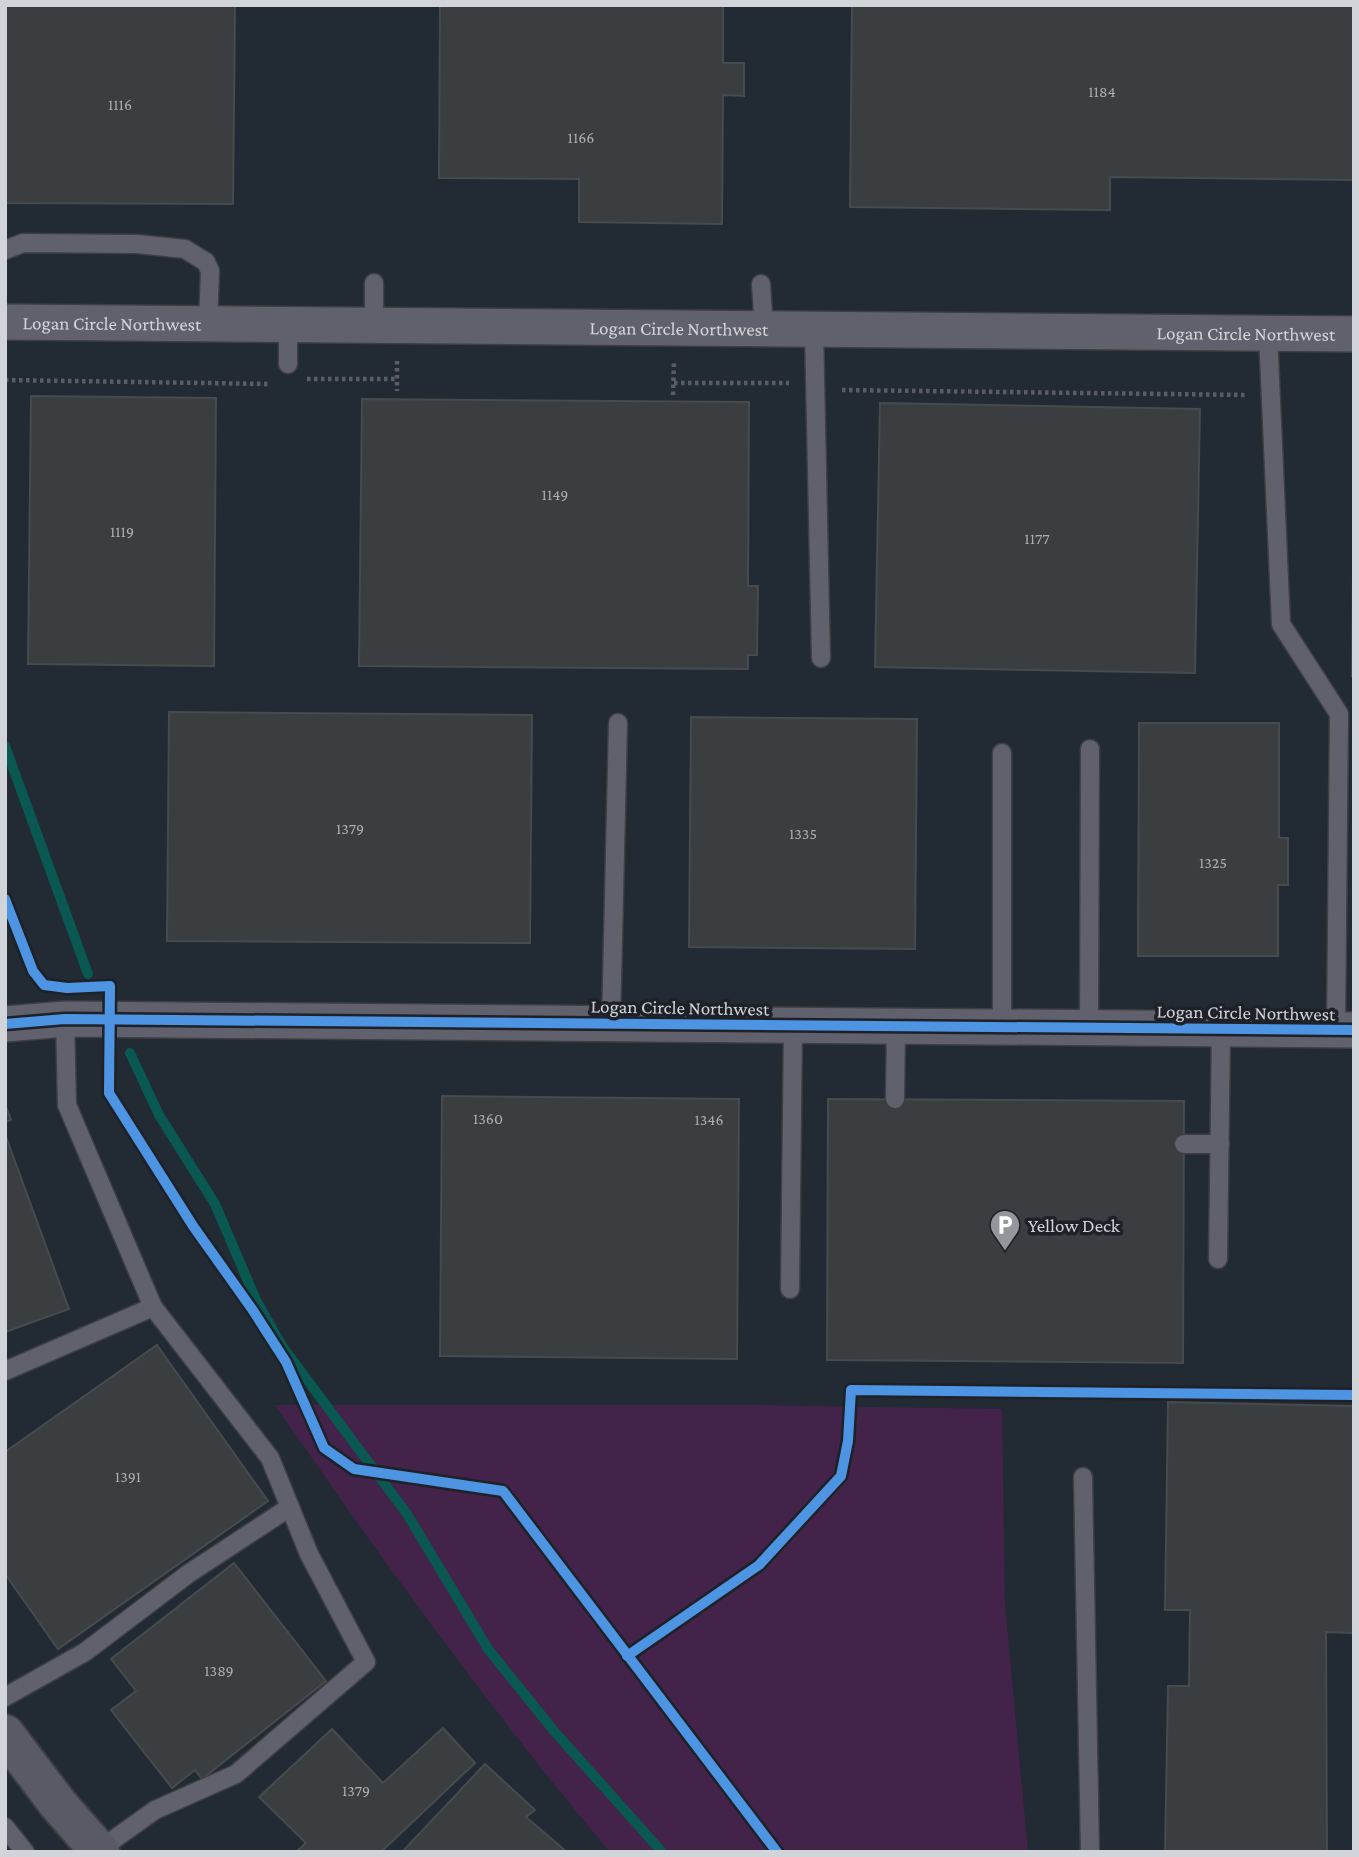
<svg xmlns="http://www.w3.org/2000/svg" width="1359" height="1857" font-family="'Crimson Pro',serif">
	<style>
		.built { fill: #222a33 }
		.green { fill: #44234a }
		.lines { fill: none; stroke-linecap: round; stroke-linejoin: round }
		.stream { stroke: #095851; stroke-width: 10 }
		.building { fill: #3b3e40; stroke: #484b4d; stroke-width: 2 }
		.lane-casing { stroke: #3d3f42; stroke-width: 21 }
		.street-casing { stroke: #3d3f42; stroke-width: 38 }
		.secondary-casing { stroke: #3d3f42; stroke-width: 42 }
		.path { stroke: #5c5c65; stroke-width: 4.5; stroke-dasharray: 3.5 3.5; stroke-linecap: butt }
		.lane { stroke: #61606d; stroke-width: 18 }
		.street { stroke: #61606d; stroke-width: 35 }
		.secondary { stroke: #595a66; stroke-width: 38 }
		.cycleway-casing { stroke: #1e2228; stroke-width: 15 }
		.cycleway { stroke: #4d94e3; stroke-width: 10 }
		.labels { text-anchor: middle; stroke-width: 7; stroke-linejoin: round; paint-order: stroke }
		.number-label { font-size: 16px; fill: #acaeb2 }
		.street-label { font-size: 19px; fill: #d1d4d8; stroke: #1e2228 }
		.poi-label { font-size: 19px; fill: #d1d4d8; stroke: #1e2228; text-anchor: start }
	</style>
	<rect width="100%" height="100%" fill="#202326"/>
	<rect class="built" x="5" y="5" width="1349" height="1847"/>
	<path class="green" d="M275,1405H753L1002,1409L1005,1604L1028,1852H610C489,1709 381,1558 275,1405Z"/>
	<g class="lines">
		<g class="stream">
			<path d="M5,746L88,974"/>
			<path d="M130,1053L159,1115L215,1204L256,1300L282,1346L407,1514L488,1649L554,1731L662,1852"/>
		</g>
	</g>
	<g class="building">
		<path d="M5,5H235L233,204L5,203Z"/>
		<path d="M440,5H723V63H744V96L723,95L722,224L579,222V179L439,178Z"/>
		<path d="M852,5H1354V180L1110,177V210L850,207Z"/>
		<path d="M31,396L216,398L214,666L28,664Z"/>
		<path d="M362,399L749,402L748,586H758L757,655H748V669L359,666Z"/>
		<path d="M880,403L1200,409L1195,673L875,667Z"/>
		<path d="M1354,460V676H1352Z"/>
		<path d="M169,712L532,715L530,943L167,941Z"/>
		<path d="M691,717L917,719L915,949L689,947Z"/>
		<path d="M1139,723H1279V838H1288V885H1278V956H1138Z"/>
		<path d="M442,1096L739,1099L737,1359L440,1356Z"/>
		<path d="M828,1099L1184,1101L1183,1363L827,1360Z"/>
		<path d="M5,1104L11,1120L5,1122Z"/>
		<path d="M5,1134L69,1309L5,1332Z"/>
		<path d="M157,1345L268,1501L58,1649L5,1574V1452Z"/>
		<path d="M1168,1402L1354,1406V1633L1326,1632L1327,1852H1165L1168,1686H1189L1190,1610H1165Z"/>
		<path d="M234,1563L326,1681L202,1779L195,1770L172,1788L111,1710L136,1691L111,1659Z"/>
		<path d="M443,1728L475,1763L381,1852H296L306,1843L259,1797L332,1729L383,1783Z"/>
		<path d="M485,1764L535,1810L526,1817L567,1852H402Z"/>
	</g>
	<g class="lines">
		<g class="lane-casing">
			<g id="lane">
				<path d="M5,250L23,243L137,244L185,249L206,262L210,271L208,324"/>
				<path d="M374,283V326"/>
				<path d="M761,284L764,329"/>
				<path d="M288,325V364"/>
				<path d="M814,330L821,658"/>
				<path d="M1268,334L1281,624L1339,714L1336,1030"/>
				<path d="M1002,753V1027"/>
				<path d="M611,1024L618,723"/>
				<path d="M1089,1028L1090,749"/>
				<path d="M895,1099L896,1026"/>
				<path d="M1184,1144H1220"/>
				<path d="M1218,1259L1221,1029"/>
				<path d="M790,1289L793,1026"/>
				<path d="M5,1371L153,1307L67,1105L65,1019"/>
				<path d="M1083,1477L1090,1852"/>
				<path d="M5,1697L85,1652L188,1574L290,1507"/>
				<path d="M5,1827L25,1852"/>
				<path d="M99,1850L155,1810L236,1774L366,1662L309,1554L270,1458L153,1307"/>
			</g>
		</g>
		<g class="street-casing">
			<g id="street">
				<path id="s1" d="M5,322L1354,334"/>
				<path d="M5,1024L65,1019L1354,1030"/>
			</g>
		</g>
		<g class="secondary-casing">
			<path id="secondary" d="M5,1734L58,1804L100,1852"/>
		</g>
		<g class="path">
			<path d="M397,361V391"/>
			<path d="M307,379H397"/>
			<path d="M5,380L270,384"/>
			<path d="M674,383H789"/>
			<path d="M842,390L1246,395"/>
			<path d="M673,395L674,361"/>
		</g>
		<use href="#lane" class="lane"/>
		<use href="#street" class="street"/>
		<use href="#secondary" class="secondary"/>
		<g class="cycleway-casing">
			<g id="cycleway">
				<path d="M5,899L33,971L44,985L67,988L110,986L109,1093L193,1226L252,1309L286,1362L324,1448L354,1469L503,1491L777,1852"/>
				<path d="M5,1024L65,1019L1354,1030"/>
				<path d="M627,1656L759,1565L841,1476L848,1441L851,1390L1354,1395"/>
			</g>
		</g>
		<use href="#cycleway" class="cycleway"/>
	</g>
	<defs>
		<g id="parking-pin" transform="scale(1.575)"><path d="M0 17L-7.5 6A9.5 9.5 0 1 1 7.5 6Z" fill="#93969a" stroke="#1e2228"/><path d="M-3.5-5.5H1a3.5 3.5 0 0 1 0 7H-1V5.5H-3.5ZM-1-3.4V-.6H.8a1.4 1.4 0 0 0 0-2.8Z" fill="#fff"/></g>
	</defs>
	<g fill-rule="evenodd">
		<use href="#parking-pin" x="1005" y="1225"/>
	</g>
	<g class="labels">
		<g class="number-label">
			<text x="1102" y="97">1184</text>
			<text x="120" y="110">1116</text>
			<text x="581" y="143">1166</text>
			<text x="555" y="500">1149</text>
			<text x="122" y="537">1119</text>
			<text x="1037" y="544">1177</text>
			<text x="350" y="834">1379</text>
			<text x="803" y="839">1335</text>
			<text x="1213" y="868">1325</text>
			<text x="488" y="1124">1360</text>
			<text x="709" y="1125">1346</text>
			<text x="128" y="1482">1391</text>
			<text x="219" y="1676">1389</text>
			<text x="356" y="1796">1379</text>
		</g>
		<g class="street-label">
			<text dy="7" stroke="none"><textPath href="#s1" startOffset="107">Logan Circle Northwest</textPath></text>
			<text dy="7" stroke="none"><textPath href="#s1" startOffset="674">Logan Circle Northwest</textPath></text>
			<text dy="7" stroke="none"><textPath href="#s1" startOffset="1241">Logan Circle Northwest</textPath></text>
			<text transform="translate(680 1007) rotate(1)" y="7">Logan Circle Northwest</text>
			<text transform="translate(1246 1012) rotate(1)" y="7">Logan Circle Northwest</text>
		</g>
		<g class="poi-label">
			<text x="1028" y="1232">Yellow Deck</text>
		</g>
	</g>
	<rect width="1359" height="1857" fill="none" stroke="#d1d4d8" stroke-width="14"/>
</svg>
